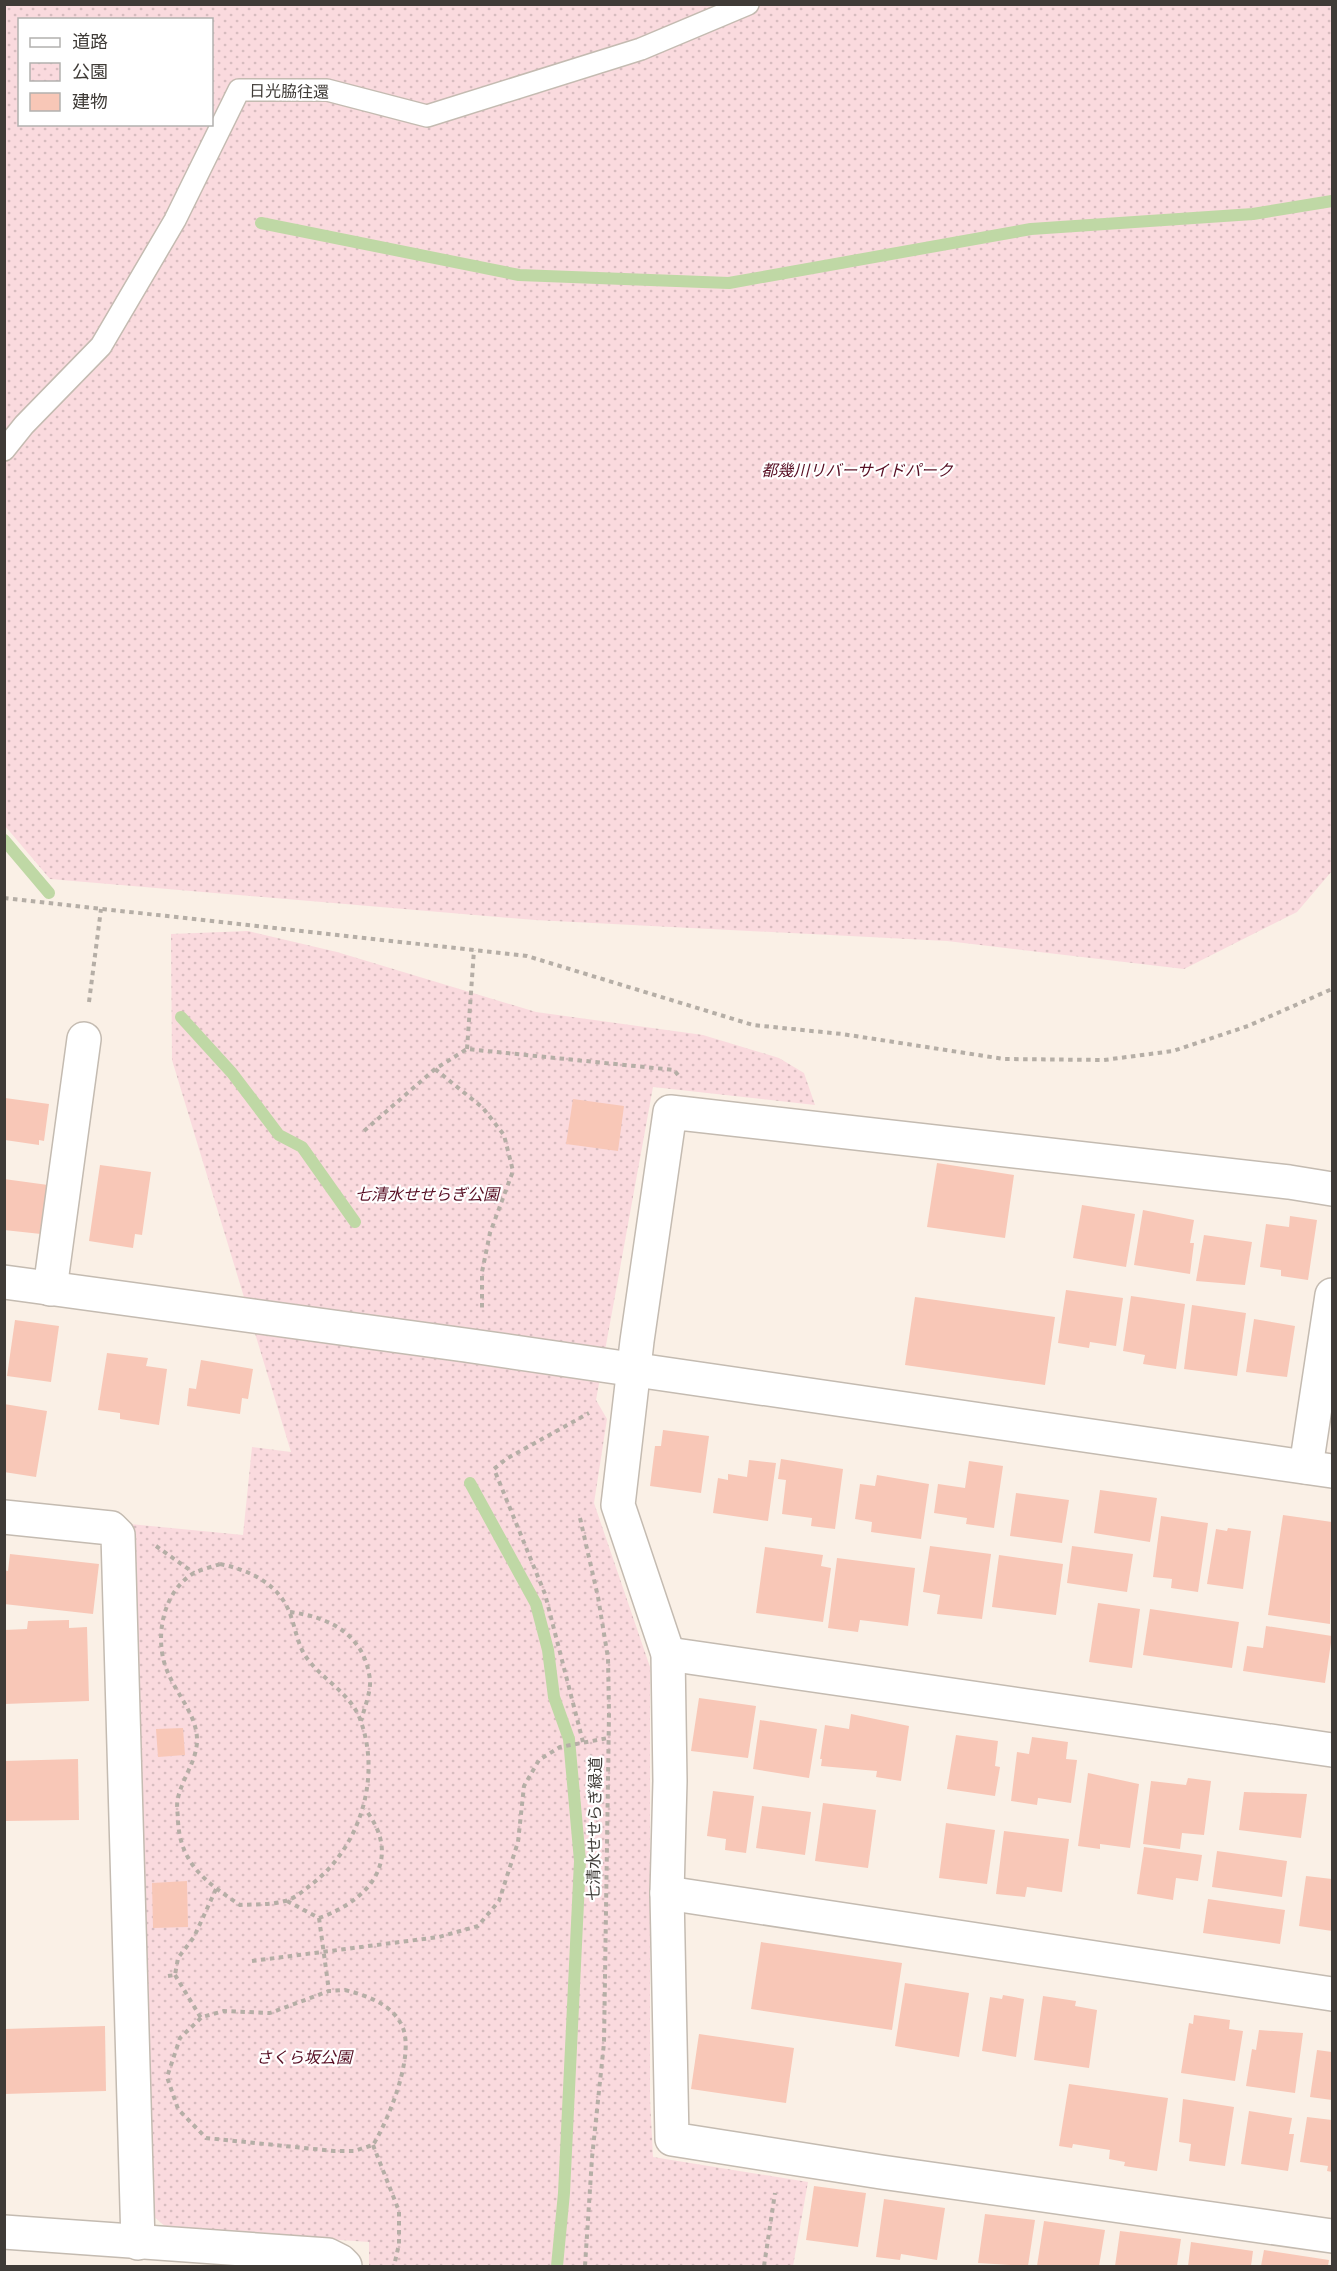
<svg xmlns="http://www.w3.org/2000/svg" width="1337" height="2271" font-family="'Times New Roman','Noto Sans JP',serif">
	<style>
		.park { fill: url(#park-dots); fill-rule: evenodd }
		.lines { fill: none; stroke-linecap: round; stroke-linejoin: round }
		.stream { stroke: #bfd8a5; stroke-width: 12 }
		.building { fill: #f8c7b7 }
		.service-casing { stroke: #c4bbb1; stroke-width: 24 }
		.minor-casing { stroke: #c4bbb1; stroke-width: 36 }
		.tertiary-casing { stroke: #c4bbb1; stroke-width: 36 }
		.path { stroke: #b5aea6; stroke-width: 4; stroke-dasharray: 4.5 4.5; stroke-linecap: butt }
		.service { stroke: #fff; stroke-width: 21 }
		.minor { stroke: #fff; stroke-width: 33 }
		.tertiary { stroke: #fff; stroke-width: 33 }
		.labels { text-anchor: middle; stroke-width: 4.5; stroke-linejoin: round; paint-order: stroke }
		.street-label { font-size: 16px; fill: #3f3b37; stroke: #fff }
		.park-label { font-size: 16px; font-style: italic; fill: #570e23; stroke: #fff }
	</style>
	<defs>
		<pattern id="park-dots" width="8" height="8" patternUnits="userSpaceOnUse" patternTransform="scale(1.5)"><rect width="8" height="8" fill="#fadade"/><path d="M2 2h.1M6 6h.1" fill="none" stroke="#d7bcbf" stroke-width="1.8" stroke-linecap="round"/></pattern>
	</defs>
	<rect width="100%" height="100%" fill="#faf0e6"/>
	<g class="park">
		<path d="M4,5H1332V871L1297,912L1184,969L947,941L535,920L50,879L5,826ZM20,20H212V124H20Z"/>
		<path d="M248,931L337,952L536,1012L703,1035L779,1058L804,1073L815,1105L653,1087L596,1400L607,1419L594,1503L650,1667V2099L653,2157L808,2182L793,2266H369V2242L167,2228L152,2215L130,1524L243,1535L252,1447L291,1452L172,1060L171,934Z"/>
	</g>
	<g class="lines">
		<g class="stream">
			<path d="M261,223L519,275L729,283L1031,229L1253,214L1332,201"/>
			<path d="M4,840L49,893"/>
			<path d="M181,1017L232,1073L279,1135L302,1147L355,1222"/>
			<path d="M470,1483L536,1604L548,1650L554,1697L569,1739L580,1861L564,2193L557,2266"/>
		</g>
	</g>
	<g class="building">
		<path d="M5,1098L49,1104L44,1141L39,1140V1145L5,1140Z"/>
		<path d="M573,1099L624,1106L618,1151L566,1144Z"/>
		<path d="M937,1163L1014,1175L1005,1238L927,1227Z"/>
		<path d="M100,1165L151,1172L142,1235L135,1234L133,1248L89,1241Z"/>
		<path d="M4,1179L48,1185L41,1234L4,1230Z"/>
		<path d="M1082,1205L1135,1214L1126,1267L1073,1258Z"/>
		<path d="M1143,1210L1194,1220L1190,1243H1194L1190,1274L1134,1265Z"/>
		<path d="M1290,1216L1317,1220L1308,1280L1281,1276V1270L1260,1267L1266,1224L1289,1227Z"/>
		<path d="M1204,1235L1252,1242L1245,1285L1196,1281Z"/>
		<path d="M1066,1290L1123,1298L1116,1346L1090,1342L1089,1348L1058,1343Z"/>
		<path d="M1131,1296L1185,1304L1176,1369L1143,1364L1145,1355L1123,1351Z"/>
		<path d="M915,1297L1055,1317L1045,1385L905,1365Z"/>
		<path d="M1192,1305L1246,1313L1237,1376L1184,1369Z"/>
		<path d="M1254,1319L1295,1326L1287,1377L1246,1372Z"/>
		<path d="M15,1320L59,1326L51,1382L7,1376Z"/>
		<path d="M107,1353L148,1358L146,1366L167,1369L159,1425L120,1419V1413L98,1410Z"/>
		<path d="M201,1360L253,1369L248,1399L242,1398L240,1414L187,1406L189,1388L196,1389Z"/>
		<path d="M4,1404L47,1411L36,1477L4,1472Z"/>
		<path d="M663,1430L709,1436L701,1493L650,1486L655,1446H661Z"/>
		<path d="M781,1459L843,1469L835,1529L811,1526L812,1518L782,1514L786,1480L778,1479Z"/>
		<path d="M749,1460L776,1463L768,1521L713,1513L718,1478L728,1480V1474L747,1477Z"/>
		<path d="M969,1461L1003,1466L994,1528L966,1524L967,1518L934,1513L938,1484L965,1488Z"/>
		<path d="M877,1475L929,1484L921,1539L871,1532L872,1522L855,1519L860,1484L875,1486Z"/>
		<path d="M1100,1490L1157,1498L1150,1542L1094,1533Z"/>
		<path d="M1016,1493L1069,1500L1062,1543L1010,1536Z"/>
		<path d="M1283,1515L1332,1522L1330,1624L1268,1615Z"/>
		<path d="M1161,1516L1208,1523L1198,1592L1171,1588L1172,1579L1153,1577Z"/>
		<path d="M1228,1528L1251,1531L1243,1589L1207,1584L1216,1529L1227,1531Z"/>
		<path d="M930,1546L991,1554L982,1619L937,1614L940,1595L923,1592Z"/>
		<path d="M1072,1546L1133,1554L1127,1592L1067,1583Z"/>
		<path d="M765,1547L823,1555L821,1566L831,1568L823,1622L756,1613Z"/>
		<path d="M10,1554L99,1564L93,1614L4,1604V1570L8,1571Z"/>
		<path d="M999,1555L1063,1564L1056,1615L992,1607Z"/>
		<path d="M837,1558L915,1568L908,1626L860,1620L858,1632L828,1628Z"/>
		<path d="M1098,1603L1140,1609L1132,1668L1089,1662Z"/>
		<path d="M1150,1609L1239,1622L1232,1668L1143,1655Z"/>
		<path d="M69,1620V1628L87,1627L89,1701L4,1704V1630L27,1629L28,1621Z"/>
		<path d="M1266,1626L1332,1636L1325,1683L1243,1671L1247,1646L1263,1648Z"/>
		<path d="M699,1698L756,1706L748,1758L691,1751Z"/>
		<path d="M851,1714L909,1726L901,1781L876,1777L877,1771L821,1766L822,1759H820L825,1725L849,1729Z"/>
		<path d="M760,1720L817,1729L809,1778L753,1769Z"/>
		<path d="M183,1728L185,1755L158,1757L156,1729Z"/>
		<path d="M956,1735L998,1741L995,1766L1000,1767L995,1796L947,1789Z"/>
		<path d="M1032,1737L1068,1742L1066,1759L1077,1760L1071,1803L1038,1798L1037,1805L1011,1801L1017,1752L1029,1754Z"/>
		<path d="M78,1759L79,1820L4,1821V1761Z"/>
		<path d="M1088,1773L1139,1784L1130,1848L1100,1844V1849L1078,1846Z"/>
		<path d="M1188,1778L1211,1781L1204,1835L1182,1833L1180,1849L1143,1844L1151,1781L1186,1785Z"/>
		<path d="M713,1791L754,1796L746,1853L725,1850L726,1839L707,1836Z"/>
		<path d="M1244,1792L1307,1794L1301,1838L1239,1830Z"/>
		<path d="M823,1803L876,1810L868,1868L815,1861Z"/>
		<path d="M762,1806L811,1812L805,1855L756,1848Z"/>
		<path d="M946,1823L995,1830L987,1884L939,1878Z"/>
		<path d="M1004,1831L1069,1839L1062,1892L1027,1887L1025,1897L996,1894Z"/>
		<path d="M1144,1847L1202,1855L1198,1881L1176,1878L1173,1900L1137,1894Z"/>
		<path d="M1217,1851L1287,1861L1282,1897L1212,1887Z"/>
		<path d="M1306,1876L1332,1879V1931L1299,1926Z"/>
		<path d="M187,1881L188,1927L153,1928L152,1883Z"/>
		<path d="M1208,1899L1285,1910L1280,1944L1203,1933Z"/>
		<path d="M761,1942L902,1963L892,2030L751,2009Z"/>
		<path d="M905,1983L969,1993L959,2057L895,2046Z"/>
		<path d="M1003,1995L1024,1999L1016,2057L982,2051L990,1997L1002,1999Z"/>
		<path d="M1043,1996L1076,2001L1075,2006L1097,2010L1089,2068L1034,2060Z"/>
		<path d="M1194,2015L1230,2020L1229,2029L1243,2031L1235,2081L1181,2073L1189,2023L1193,2024Z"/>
		<path d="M105,2026L106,2091L4,2094V2029Z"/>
		<path d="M1259,2030L1303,2033L1295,2093L1246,2086L1252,2049L1256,2050Z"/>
		<path d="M699,2034L794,2048L786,2103L691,2089Z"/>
		<path d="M1317,2050L1332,2052V2100L1310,2097Z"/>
		<path d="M1069,2084L1168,2098L1157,2171L1124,2166L1125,2162L1109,2159L1110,2150L1073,2144L1072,2148L1059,2146Z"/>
		<path d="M1183,2099L1234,2107L1225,2166L1189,2161L1191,2144L1179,2142Z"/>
		<path d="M1249,2111L1292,2118L1289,2134H1294L1288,2171L1241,2164Z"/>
		<path d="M1307,2117L1332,2120V2172L1327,2171L1328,2166L1300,2162Z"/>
		<path d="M814,2186L866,2193L858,2247L806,2240Z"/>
		<path d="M884,2199L945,2208L937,2260L901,2254L900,2260L876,2257Z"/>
		<path d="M985,2214L1035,2220L1028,2266L978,2263Z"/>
		<path d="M1044,2221L1105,2230L1099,2266H1037Z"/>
		<path d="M1120,2231L1181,2239L1177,2266H1115Z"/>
		<path d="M1191,2242L1253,2251L1251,2266H1188Z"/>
		<path d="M1264,2250L1329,2260L1328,2266H1261Z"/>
	</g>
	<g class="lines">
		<g class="service-casing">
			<path id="service" d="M4,450L24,425L101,346L175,220L239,90H327L427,116L641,49L748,4"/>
		</g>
		<g class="minor-casing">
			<g id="minor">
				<path d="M1332,1189L1289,1182L670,1112L637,1341L618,1505L668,1654L670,1781L667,1893L672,2139L881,2172L1332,2236"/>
				<path d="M50,1289L84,1039"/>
				<path d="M1306,1467L1332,1295"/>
				<path d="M4,1517L111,1528L118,1535L138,2243"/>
				<path d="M668,1654L1332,1750"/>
				<path d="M667,1893L1332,1994"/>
				<path d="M4,2232L328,2255L340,2261L345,2266"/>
			</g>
		</g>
		<g class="tertiary-casing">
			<path id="tertiary" d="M4,1282L465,1345L1332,1471"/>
		</g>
		<g class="path">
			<path d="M4,898L527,956L753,1025L842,1034L1004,1059L1104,1060L1173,1051L1248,1026L1332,989"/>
			<path d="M89,1002L101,909"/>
			<path d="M467,1049L474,950"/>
			<path d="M435,1069L483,1108L504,1135L513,1171L490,1233L482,1272V1310"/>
			<path d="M364,1131L435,1069L467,1049L674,1070L678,1075"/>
			<path d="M580,1518L598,1597L608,1658L609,1713L604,2043L592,2158L585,2266"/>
			<path d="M156,1546L194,1573"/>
			<path d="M220,1564C249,1570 277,1583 289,1611C294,1623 296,1637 302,1650C316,1677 349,1690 360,1719C382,1777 360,1847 312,1884C304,1890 296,1898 285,1901C271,1905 255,1904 240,1905C207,1883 180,1864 178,1821C178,1814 176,1805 178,1798C182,1779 196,1762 197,1742C198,1717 178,1696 169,1675C153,1643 161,1592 194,1573C202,1569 212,1567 220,1564Z"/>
			<path d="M290,1612C330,1617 365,1635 370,1680C371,1692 364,1709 361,1721"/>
			<path d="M583,1742L545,1594L494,1469L506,1459L589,1413"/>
			<path d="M287,1901L319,1918C370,1900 404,1859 365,1809"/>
			<path d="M319,1918L329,1991"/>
			<path d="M252,1961L439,1937L478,1926L499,1901L518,1842L524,1786L539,1760L560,1747L608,1738"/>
			<path d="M175,1975L201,2018"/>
			<path d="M168,1976L175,1975L178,1958L194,1937L216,1889"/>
			<path d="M345,1990C365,1995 389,2003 400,2022C418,2049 389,2119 373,2145L354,2151H334L206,2138L178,2109L167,2077L180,2038L202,2017L224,2011L270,2013L329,1991Z"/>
			<path d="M373,2145L399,2211V2244L394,2266"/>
			<path d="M764,2266L775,2193"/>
		</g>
		<use href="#service" class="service"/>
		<use href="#minor" class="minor"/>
		<use href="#tertiary" class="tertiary"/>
	</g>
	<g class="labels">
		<g class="street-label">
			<text transform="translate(289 91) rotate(1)" y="6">日光脇往還</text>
			<text transform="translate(594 1829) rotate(-89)" y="6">七清水せせらぎ緑道</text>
		</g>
		<g class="park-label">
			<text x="857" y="476">都幾川リバーサイドパーク</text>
			<text x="427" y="1200">七清水せせらぎ公園</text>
			<text x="304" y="2063">さくら坂公園</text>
		</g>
	</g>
	<rect width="1337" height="2271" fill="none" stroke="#3f3b37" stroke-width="12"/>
	<rect x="18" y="18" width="195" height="108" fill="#ffffff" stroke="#b2b1af" stroke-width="1.5"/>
	<rect x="30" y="38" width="30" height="9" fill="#ffffff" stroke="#b2b1af" stroke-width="1.5"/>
	<text x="72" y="48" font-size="18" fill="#3f3b37">道路</text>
	<rect x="30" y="63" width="30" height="18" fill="url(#park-dots)" stroke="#b2b1af" stroke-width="1.5"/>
	<text x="72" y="78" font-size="18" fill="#3f3b37">公園</text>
	<rect x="30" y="93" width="30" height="18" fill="#f8c7b7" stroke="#b2b1af" stroke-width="1.5"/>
	<text x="72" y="108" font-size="18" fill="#3f3b37">建物</text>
</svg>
